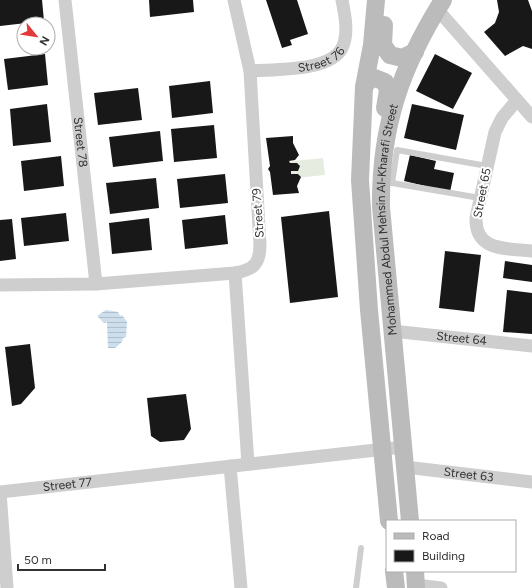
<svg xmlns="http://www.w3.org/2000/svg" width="532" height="588" font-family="Figtree,sans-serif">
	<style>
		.pitch { fill: #e6ede0 }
		.water { fill: url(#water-rules) }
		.building { fill: #181818 }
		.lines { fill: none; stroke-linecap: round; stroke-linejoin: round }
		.service { stroke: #cecece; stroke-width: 6 }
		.minor { stroke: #cecece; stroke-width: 13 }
		.secondary { stroke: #bbb; stroke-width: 18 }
		.labels { text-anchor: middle; stroke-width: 4; stroke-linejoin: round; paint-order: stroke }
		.street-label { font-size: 12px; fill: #313131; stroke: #fff }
	</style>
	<defs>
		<pattern id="water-rules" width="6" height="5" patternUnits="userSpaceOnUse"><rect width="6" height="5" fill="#cddeec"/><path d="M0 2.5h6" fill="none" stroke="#b0bfcb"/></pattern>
	</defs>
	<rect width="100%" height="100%" fill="#fff"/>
	<path class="pitch" d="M323,158L325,175L286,179L284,162Z"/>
	<path class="water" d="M106,310L118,312L120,316L122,315L127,322L126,337L123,338L122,342L115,348H108L107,322L104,323L98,317V315Z"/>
	<g class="building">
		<path d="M0,0H42L44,21L0,26Z"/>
		<path d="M149,0H193L194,12L150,17Z"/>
		<path d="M266,0H297L308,34L290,40L292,45L282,48Z"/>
		<path d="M497,0H528L532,11V49L523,46L505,56L484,32L495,23L499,12Z"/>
		<path d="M45,54L48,85L8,90L4,59Z"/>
		<path d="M435,54L472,73L453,109L416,91Z"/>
		<path d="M210,81L213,113L172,118L169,86Z"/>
		<path d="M138,88L142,120L98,125L94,93Z"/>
		<path d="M47,104L51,142L13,146L10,109Z"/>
		<path d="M412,104L464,115L456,150L404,138Z"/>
		<path d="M214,125L217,158L174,162L171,129Z"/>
		<path d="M160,131L163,161L113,167L109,137Z"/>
		<path d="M293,136V143L299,155L295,160L289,161L290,163H297L300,166L298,171H291V174H298L301,177L297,186L299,193L273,195L270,172L268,169L270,166L266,138Z"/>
		<path d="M410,155L436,161L434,169L454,173L450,192L404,181Z"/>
		<path d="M61,156L64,186L24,191L21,161Z"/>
		<path d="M225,174L228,203L180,208L177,179Z"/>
		<path d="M156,178L159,208L110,214L106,183Z"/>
		<path d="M329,211L338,297L290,303L281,217Z"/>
		<path d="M66,213L69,241L24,246L21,218Z"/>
		<path d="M225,215L228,244L185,249L182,220Z"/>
		<path d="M149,218L152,250L112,254L109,223Z"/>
		<path d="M12,219L16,259L0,261V220Z"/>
		<path d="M445,251L481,255L474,312L439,308Z"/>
		<path d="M505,261L532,265V282L503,278Z"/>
		<path d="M507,290L532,293V334L503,332Z"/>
		<path d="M30,344L35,388L21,404L12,406L5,347Z"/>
		<path d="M186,394L191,429L184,440L160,442L151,436L147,398Z"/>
	</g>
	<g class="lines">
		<g class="service">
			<path d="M480,198L392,183L397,150L487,166"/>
			<path d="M356,588L361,548"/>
		</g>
		<g class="minor">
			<path id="s1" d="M65,0L96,284"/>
			<path d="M437,9L532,117"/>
			<path id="s2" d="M250,71C273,69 330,72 342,48C349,34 345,15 342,0"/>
			<path d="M517,100L502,118L495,132L476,218C475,252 507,248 532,251"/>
			<path d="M235,273L248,464"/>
			<path d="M0,285L96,284L235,273C253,270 260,264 260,245L250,71L234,0"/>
			<path id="s3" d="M392,331L532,346"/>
			<path d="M230,466L241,588"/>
			<path id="s4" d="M405,467L532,482"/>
			<path d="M416,585L441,588"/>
			<path id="s5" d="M7,588L0,492L403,447"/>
		</g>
		<g class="secondary">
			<path d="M376,0L372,45L364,87L360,180L369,310L389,521"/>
			<path d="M384,25L383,45L390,55L402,58L415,52"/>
			<path d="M364,87L369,80L375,78L385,82L388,90L385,108"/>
			<path id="s6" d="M410,521L381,207C380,127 401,67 443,0"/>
			<path d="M394,571L396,588"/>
			<path d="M415,571L416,588"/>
		</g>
	</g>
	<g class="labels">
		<g class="street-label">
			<text dy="4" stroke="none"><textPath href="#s2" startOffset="73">Street 76</textPath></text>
			<text dy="4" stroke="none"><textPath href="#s1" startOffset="143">Street 78</textPath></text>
			<text transform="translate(482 193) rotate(-79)" y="4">Street 65</text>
			<text transform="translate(258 213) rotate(-94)" y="4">Street 79</text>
			<text dy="4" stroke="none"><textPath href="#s6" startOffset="303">Mohammed Abdul Mehsin Al-Kharafi Street</textPath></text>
			<text dy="4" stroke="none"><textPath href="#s3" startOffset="70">Street 64</textPath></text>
			<text dy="4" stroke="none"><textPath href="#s4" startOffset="64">Street 63</textPath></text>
			<text dy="4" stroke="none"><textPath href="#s5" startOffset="164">Street 77</textPath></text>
		</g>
	</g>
	<rect x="386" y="520" width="130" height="52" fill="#ffffff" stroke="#adadad"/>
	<rect x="394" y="533" width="20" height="6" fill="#bbbbbb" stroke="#adadad"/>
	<text x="422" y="540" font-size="12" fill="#313131">Road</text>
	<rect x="394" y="550" width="20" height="12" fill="#181818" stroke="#adadad"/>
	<text x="422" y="560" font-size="12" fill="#313131">Building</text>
	<g transform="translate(36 36) rotate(120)"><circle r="19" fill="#ffffff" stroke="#adadad"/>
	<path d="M0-3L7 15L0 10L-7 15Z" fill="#e2393b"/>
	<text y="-6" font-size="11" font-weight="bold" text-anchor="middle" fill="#313131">N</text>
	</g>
	<path d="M18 564v6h87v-6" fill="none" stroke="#313131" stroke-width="2"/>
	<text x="24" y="564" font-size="12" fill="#313131" stroke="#ffffff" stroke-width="3" paint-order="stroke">50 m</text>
</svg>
